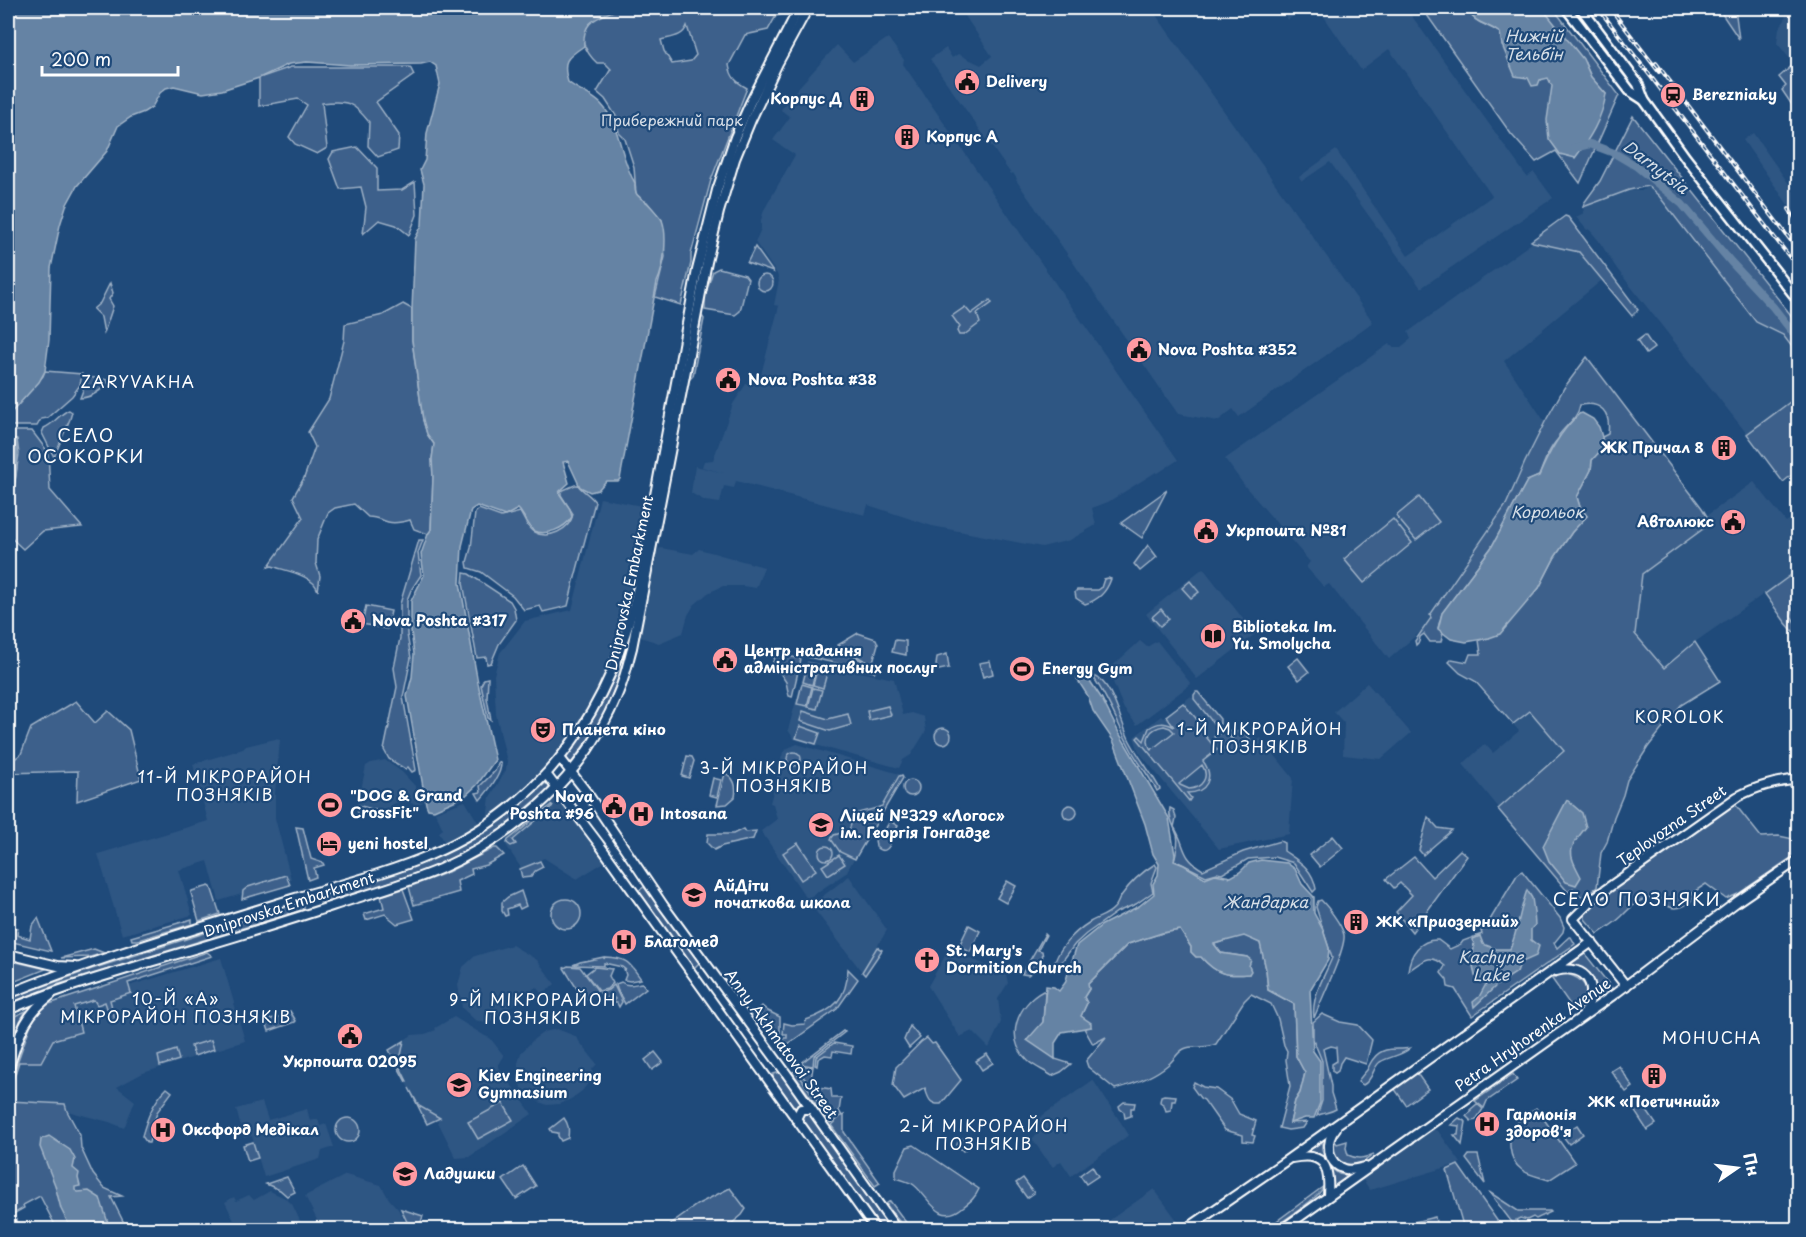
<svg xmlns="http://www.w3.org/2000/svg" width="1806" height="1237" font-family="'Playpen Sans',sans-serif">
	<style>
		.built { fill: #2e5683 }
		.green { fill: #3c618b; stroke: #9eb0c5; stroke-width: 1.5; fill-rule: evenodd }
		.water { fill: #6583a4; stroke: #a3b5c8; stroke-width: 1.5 }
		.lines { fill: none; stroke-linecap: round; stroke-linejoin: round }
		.stream { stroke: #a3b5c8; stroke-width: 1.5 }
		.river { stroke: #6583a4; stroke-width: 8 }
		.secondary-casing { stroke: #fff; stroke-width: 12 }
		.primary-casing { stroke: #fff; stroke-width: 13 }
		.secondary { stroke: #1f4a7a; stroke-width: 8 }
		.primary { stroke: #1f4a7a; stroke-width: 8 }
		.rail-casing { stroke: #fff; stroke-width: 4 }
		.rail { stroke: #1f4a7a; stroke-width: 1.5; stroke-dasharray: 4.5; stroke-linecap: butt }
		.labels { text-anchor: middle; stroke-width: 4.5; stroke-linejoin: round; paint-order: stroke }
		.poi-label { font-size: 15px; font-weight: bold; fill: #fff; stroke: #1f4a7a; text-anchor: start }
		.park-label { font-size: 15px; fill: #d8dfe8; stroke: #1f4a7a }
		.street-label { font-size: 15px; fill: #fff; stroke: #1f4a7a }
		.water-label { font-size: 16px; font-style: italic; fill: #d8e0e8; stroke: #1f4a7a }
		.neighbourhood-label { font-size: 16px; letter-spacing: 1.5px; fill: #fff; stroke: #1f4a7a }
		.quarter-label { font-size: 18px; letter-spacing: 1.5px; fill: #fff; stroke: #1f4a7a }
	</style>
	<rect width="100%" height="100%" fill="#1f4a7a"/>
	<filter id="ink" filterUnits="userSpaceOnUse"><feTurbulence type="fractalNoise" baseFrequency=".0167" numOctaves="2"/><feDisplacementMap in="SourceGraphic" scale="12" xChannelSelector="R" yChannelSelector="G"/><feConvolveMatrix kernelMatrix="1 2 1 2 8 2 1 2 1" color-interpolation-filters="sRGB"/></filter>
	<g filter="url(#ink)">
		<g class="built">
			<path d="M971,8H1151L1373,322L1239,417L1233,409L1218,421L1178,414L1016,180L1017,179L1013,173L1011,174L930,59L946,48L952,58L958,54L981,65L992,56L963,13Z"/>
			<path d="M1280,8H1304L1288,20Z"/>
			<path d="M1318,8H1406L1527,177L1534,172L1553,198L1421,288L1330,162L1302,181L1299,177L1336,150L1408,256L1492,196L1389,49L1361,70Z"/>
			<path d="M1787,8H1798V56L1794,64L1777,43L1779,28L1785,20Z"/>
			<path d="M888,38L904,60L903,64L1178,460L1158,473L1156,472L1108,502L1092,508L1096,525L1070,540L1042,547L932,526L868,505L865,515L736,481L734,488L724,486L720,503L705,501L691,493L695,466L724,473L702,467L704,461L713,460L733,404L746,384L759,382L779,306L774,305L779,280L777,274L755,242L761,229V220L764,210L795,155L773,140L790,117L781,110L787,100L837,45L853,62Z"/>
			<path d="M1753,133L1798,197V219L1743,140Z"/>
			<path d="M1648,186L1659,196L1756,322L1783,335L1798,355V396L1747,434L1617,269L1599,241L1589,229L1587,230L1576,217L1584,213L1583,207L1629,190L1641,191Z"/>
			<path d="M1533,242L1579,252L1602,280L1504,361L1545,422L1525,462L1506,505L1421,631L1389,659L1329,584L1324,587L1306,567L1310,562L1244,485L1225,459L1389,344L1393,347H1401L1411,339L1408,332Z"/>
			<path d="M1754,482L1786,522L1797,514L1798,516V570L1695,642L1664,668L1635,634L1642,574L1711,523L1706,516Z"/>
			<path d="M600,498L647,507L626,617L620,639L602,683L577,728L534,780L521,792L487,820L490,797L506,770L507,762L496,714L494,675L500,653L525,621L572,610Z"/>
			<path d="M661,548L693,554L699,549L764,567L756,588L742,586H723L708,593L694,605L688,615L683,633L659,643L640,637L656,551Z"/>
			<path d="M1203,568L1255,634L1197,679L1146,614Z"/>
			<path d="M1140,641L1147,647L1157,641L1191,684L1137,725L1124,709L1108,670Z"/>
			<path d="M807,661L894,679L903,715L912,713L924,717L926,731L911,755L903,760L899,768L794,739L788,730Z"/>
			<path d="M1367,683L1411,733L1381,759L1343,755L1344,723L1334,712Z"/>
			<path d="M1191,696L1217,729L1246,732L1251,739L1255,737L1258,740L1261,738L1293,778L1289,834L1219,849L1139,752L1134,737L1161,716L1163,718Z"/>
			<path d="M1529,711L1565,751L1499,808L1463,764L1485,744L1493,753L1519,731L1513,724Z"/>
			<path d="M275,739L280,740L275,794V818L291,879L219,901L208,861L179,870L192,915L122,935L98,854L208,821L193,764L243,749L246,746Z"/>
			<path d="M797,744L896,773L900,775L846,873L807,899L761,831L777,819L773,804L770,803L783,752L788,748Z"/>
			<path d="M385,760L402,772L415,786L423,802L417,805L404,801L396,803L393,804L389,812L358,804L366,766L371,763Z"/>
			<path d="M556,800L565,802L606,861L577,879L544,858L521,868L506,845L508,839L516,829L550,802Z"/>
			<path d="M465,801L479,824L445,843L439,832L443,829L435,812Z"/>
			<path d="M849,876L887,930L862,972L811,905Z"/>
			<path d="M512,945L537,960L555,984L542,994L536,987L488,1024L475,1020L462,1008L458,985L463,967L475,956Z"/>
			<path d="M949,949L1006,974L1008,983L998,999L1001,1022L989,1048L972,1031L960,1037L928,986Z"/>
			<path d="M221,958L245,1041L143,1073L117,1087L135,1101L124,1128L109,1122L67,1111L65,1104L9,1101L12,1094V1091L10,1089L19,1062L53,1040L74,1006L95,1000L102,994Z"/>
			<path d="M454,1017L485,1036L490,1038L504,1056L498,1066L532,1114L469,1157L456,1158L437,1120L427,1124L389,1050L412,1035L425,1034L436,1030L435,1028Z"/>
			<path d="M557,1029L575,1036L597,1064L592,1069L593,1073L590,1081L582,1091L571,1099L559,1104L547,1105L537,1101L526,1091L525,1092L520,1085L518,1073V1063L521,1053L534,1039L544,1032Z"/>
			<path d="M1093,1080L1129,1135L1071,1176L1061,1161L1053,1167L1045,1157L1032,1139L1036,1135L1029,1125Z"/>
			<path d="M262,1102L268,1120L307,1109L310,1121L318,1119L320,1126L326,1124L334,1147L322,1151L320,1159L264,1177L252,1136L244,1138L236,1109Z"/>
			<path d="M1432,1129L1438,1131L1461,1163L1370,1190L1361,1177Z"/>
			<path d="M346,1175L381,1185L389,1199L398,1209L409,1229H316L312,1223L317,1220L305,1196Z"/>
			<path d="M1154,1189L1182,1227L1178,1230L1097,1229Z"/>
			<path d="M270,1191L285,1198L292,1204L304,1229H238L225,1202L234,1197L236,1201L249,1195L254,1200Z"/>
		</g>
		<g class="green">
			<path d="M575,8H790L786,13L776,16L768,30L745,35L729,65C731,77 736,82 747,88L711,180L691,254V263L681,305L655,297L665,257L662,220L647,202L642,200L636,194L634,167L625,139L619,133L616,116L605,99L597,92L611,69L605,63H597C581,49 579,28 575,8ZM687,26L696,55L691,61L672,64L664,51L661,40C672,37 683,37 687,26Z"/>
			<path d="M1422,8H1466C1477,26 1484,22 1501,33L1502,45L1529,8H1553L1619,95L1580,183L1556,151L1536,162L1511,134ZM1585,63L1591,77L1606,94L1548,122Z"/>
			<path d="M1718,8H1735L1739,39Z"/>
			<path d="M1798,57V114L1782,90L1786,86L1779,77L1794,64Z"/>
			<path d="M291,67H410L414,75L376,102L399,135L398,150L378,157L368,146L369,122C353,102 347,100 322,103L327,148L317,154L295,144L289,137L307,105L298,99L259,106V78Z"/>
			<path d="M1633,116L1798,324V355L1783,335L1756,322L1659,196L1648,186L1629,190L1583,207L1584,203L1600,181Z"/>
			<path d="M357,147L377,168V191L402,190L415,182L417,215L409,235L396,225L379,220L363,234L366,207L361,187L340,189L329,159L333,152Z"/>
			<path d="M1565,216L1568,217L1638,310L1632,316L1579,252L1533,242L1531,241Z"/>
			<path d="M755,247L773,272L747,263Z"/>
			<path d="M719,268L745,275L748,279L740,311L735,315L705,310V295L713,271Z"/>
			<circle cx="765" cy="283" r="8"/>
			<path d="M110,283L113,293L109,299L113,306L104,333L101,317L93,309L100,303Z"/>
			<path d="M990,300L992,303L977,314L980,323L964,335H959L957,331L960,327L952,316L965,307L971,314Z"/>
			<path d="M403,304L412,309V340L423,420L427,434L434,444L432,459L433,477L431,530L428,534L414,529L410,520C403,522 395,524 388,522C381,520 376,517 368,517L354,504L335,508L328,513L317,540L316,563L320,576L318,591C314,575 286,571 272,566L268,567L303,518L293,497L304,478L315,447L308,432L329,399L344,341L345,324L383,315Z"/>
			<path d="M702,316L704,319L693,376L689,380Z"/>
			<path d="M1645,335L1654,348L1646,354L1637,341Z"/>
			<path d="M1587,357L1702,508L1711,523L1642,574L1635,634L1664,668L1695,642L1720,681L1681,705L1648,747L1627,780L1623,795L1614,817L1607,842L1601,853L1597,887L1584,897L1579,896L1573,888L1568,892L1498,809L1564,751L1530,711L1513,724L1475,681L1460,673L1449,662L1452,659L1467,662L1470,654H1481L1479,640L1489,638L1539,588L1555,557L1572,532L1587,516L1580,507L1577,497L1591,470L1592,460L1602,449V437L1608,434C1611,412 1601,401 1580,405C1578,418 1566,425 1559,435V438C1549,448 1544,463 1539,476L1527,481L1491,548L1442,613L1438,628L1443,632L1441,642H1430L1424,634L1420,637L1419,642L1416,645L1415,641L1431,618L1430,615L1506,505L1525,462L1545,422L1564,388Z"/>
			<path d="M45,371L82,374L80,385L72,396L47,418L41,419L37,426H8V416L43,376Z"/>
			<path d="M88,377L109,380C103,390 91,398 80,398Z"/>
			<path d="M1798,396V470L1783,482L1747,434Z"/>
			<path d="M69,410L72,412L70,419L54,457L42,433L44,428C54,424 59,414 69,410Z"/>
			<path d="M8,431H32L48,452L50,490L82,527L43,531L23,549L8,535V511L13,493L19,454L17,439L8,437Z"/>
			<path d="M575,485H578C583,492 591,495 595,502L574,581L568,606L543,612L540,606L524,610L513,596L481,572L468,568L467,562L471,548L475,513L479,509L501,517L520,512C524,518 527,529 534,532C548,540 570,530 573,514L561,495V491Z"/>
			<path d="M1167,490L1142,538L1121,523Z"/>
			<path d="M1419,497L1439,522L1416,540L1396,516Z"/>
			<path d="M1393,519L1412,543L1364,583L1344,559Z"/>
			<path d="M419,540H423L418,553L421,575L411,590L407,600V634L411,658L403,697L416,770L412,772L408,767L405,769L389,759L384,750L397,687L394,668L400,638V604Z"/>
			<path d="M1148,545L1157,557L1140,571L1134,564Z"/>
			<path d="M1798,570V637L1785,622L1765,594Z"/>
			<path d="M464,573L469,574L510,601L514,608L516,620L499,644L491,663L487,664L486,657L477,658L463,583Z"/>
			<path d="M1108,578L1111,579C1106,593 1098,600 1085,604L1076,598L1075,592L1077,590H1098L1101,588L1104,579Z"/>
			<path d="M1190,581L1199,592L1191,598L1182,588Z"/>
			<path d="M366,606L391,611L387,629L362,624Z"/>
			<path d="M1161,609L1169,619L1160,626L1152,617Z"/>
			<path d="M858,633L876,639L878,644L872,665L838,645Z"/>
			<path d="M895,640L906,641V655L892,652Z"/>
			<path d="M841,649L870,665L876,667L875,672L808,657L811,652Z"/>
			<path d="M776,653L801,659L792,697L789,696L786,682L773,662Z"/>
			<path d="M947,654L949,668L939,670L936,666L937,657Z"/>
			<path d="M623,656H625L617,682L601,721L572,762L566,761V756L594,717L614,679Z"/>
			<path d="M1298,658L1309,672L1299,680L1288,666Z"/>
			<path d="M990,661L993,674L983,677L979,663Z"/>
			<path d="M808,663L817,665L812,685L803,682Z"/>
			<path d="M818,666L828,669L823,688L813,685Z"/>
			<path d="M1094,676C1113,682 1121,725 1130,741C1139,758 1151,772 1160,789L1157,791C1150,777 1140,765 1132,751C1118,726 1110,700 1093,677Z"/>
			<path d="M488,678L487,698L491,720L488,718L481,685L484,679Z"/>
			<path d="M802,684L812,687L807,706L797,704Z"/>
			<path d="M813,688L822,690L817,709L808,707Z"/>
			<path d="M1196,692H1198L1220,719V724H1214L1194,699V695Z"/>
			<path d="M76,701L95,723L108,711L129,730L141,779L77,801L78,771L8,773V764L21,754L31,728Z"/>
			<path d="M1183,703L1200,723L1197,726L1217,750L1203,761C1215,777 1207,793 1187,793L1191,798L1189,801L1137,738L1139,736L1144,741L1149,728C1158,722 1165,722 1174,727L1166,716ZM1164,726L1170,728L1174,732L1151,750C1144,738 1150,728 1164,726ZM1202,765C1210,777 1202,788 1189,789L1180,785L1179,784Z"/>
			<path d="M888,706L891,715L869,720L867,711Z"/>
			<path d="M803,711L828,719L848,714L851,725L830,731L800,721Z"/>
			<path d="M800,726L820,733L816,744L796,738Z"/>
			<circle cx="943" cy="736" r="8"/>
			<path d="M1224,730L1239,748L1230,756L1214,737Z"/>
			<path d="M1226,730L1245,733L1250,739L1240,748Z"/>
			<circle cx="794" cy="759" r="7"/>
			<path d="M687,756L692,757L694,761L689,778L682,776Z"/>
			<path d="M499,762L501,764C501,775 488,791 480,800L476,793L481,792L480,786L495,771Z"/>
			<path d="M725,773C735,778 737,786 735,797L727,804L717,805Z"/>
			<path d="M902,775L903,778L855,859L840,852L831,839L834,835L849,831L854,814L877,808L882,806L899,776Z"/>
			<path d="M713,778L721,780L717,797L709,795Z"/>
			<circle cx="911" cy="788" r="8"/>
			<path d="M546,783L548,784L549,788L547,791C521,813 496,835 466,852C422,875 373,887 327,902L323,903L319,901L321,896L405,870L445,854L464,844L504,818Z"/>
			<path d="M1734,803L1761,837L1779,836L1798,840V853L1738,894L1726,899L1706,884L1692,893L1694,897C1690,905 1678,910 1670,907C1664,905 1659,899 1653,898C1640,897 1629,909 1621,917C1614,924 1605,929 1598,934L1585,919V911L1594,901Z"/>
			<path d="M357,805L388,813L386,818L382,819L358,813Z"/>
			<path d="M552,805L553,806L513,840L516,844L511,846L507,843L508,840C523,829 536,816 552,805Z"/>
			<circle cx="1070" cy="812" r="7"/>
			<path d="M1170,808L1174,810L1176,818L1174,827C1186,845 1180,857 1203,870L1243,852L1280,841L1284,843V851C1300,862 1313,869 1316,889L1313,892L1294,863L1274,857L1248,859L1222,874L1217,873L1206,876L1174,860C1176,854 1179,841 1177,835C1174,826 1168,817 1170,808Z"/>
			<path d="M1428,817L1438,828L1452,830L1423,855L1419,850Z"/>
			<path d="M890,821L898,826L891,838L889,837C893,847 884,855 876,847L875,839L878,836L884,835L883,833Z"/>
			<path d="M296,827L303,828L311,859L323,863L324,865L314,868L316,877L308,880Z"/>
			<path d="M743,829L745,832L756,831L753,839L722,846L714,850L707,843L708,834H733Z"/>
			<path d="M1333,836L1343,848L1320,867L1310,855Z"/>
			<path d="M798,843L816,870L801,880L783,853Z"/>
			<circle cx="826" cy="853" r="7"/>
			<path d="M494,848H497L504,855L486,865L471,869L472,874L457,881L459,892L414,905L409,887L446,873Z"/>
			<path d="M1460,850L1467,856L1412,932L1396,912L1412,895L1400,883L1394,888L1386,879L1414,857L1432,877Z"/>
			<path d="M839,855L845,864L828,875L822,866Z"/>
			<path d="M540,861L543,867L535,871L531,877L522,878L520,869Z"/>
			<path d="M1155,864L1157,867L1151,883L1153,892L1136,904L1117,912L1086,934L1075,944L1057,968L1053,969C1056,950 1074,932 1090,922C1098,917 1107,916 1114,908C1118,905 1118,900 1121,896C1130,883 1142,872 1155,864Z"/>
			<path d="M1522,871L1560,918L1564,927L1563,932L1554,943L1557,948L1569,937H1571L1575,944L1472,1016L1455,989L1448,987L1447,980L1441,973L1445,966C1429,952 1423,961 1408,971C1410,954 1420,939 1438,940L1450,949L1461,944L1463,941L1482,934L1481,931L1484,930L1517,875Z"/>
			<path d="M286,875L290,885L242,899L243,891L248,887Z"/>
			<path d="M1007,881L1016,886L1006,903L997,898Z"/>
			<path d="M209,886L211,887L220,914L199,921L191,893L192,891Z"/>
			<path d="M644,887L700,962L693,969L638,891Z"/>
			<path d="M403,889L414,919L397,924L385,914L366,920L364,914L384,908L381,896Z"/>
			<path d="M521,891L526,906L520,909L518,905L507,909L508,915L505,916L502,911V902L508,897Z"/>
			<circle cx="566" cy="914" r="15"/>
			<path d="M1321,900C1328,907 1342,925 1344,935C1346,949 1320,1002 1314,1018C1311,997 1324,977 1332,958L1316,907L1318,901Z"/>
			<path d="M299,903L304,906L302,910L56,985L8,1004V999L92,969Z"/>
			<path d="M38,918L51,951L8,941V926L18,928L17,935L30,939L32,926Z"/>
			<path d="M1798,918V1203L1792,1195L1795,1147Z"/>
			<path d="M192,919V924L138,940H132L131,937Z"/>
			<path d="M969,925L980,931L970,952L959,946Z"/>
			<path d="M1180,930L1191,947V952L1196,957L1200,956C1217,975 1226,976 1249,974L1247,957L1221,953L1214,944L1244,935L1260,943L1266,969L1268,990L1294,1004L1296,1056L1305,1073L1300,1093L1295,1101L1290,1123L1307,1122L1303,1128L1288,1130L1279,1128L1290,1086L1286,1060L1287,1051L1284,1045L1278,1019L1271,1004L1251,994L1244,1001L1216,1044C1205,1050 1194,1044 1184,1049C1178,1052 1175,1058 1170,1063C1155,1076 1135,1084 1115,1089L1088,1067L1086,1061L1106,1037L1093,1044L1084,1028L1091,1027L1081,1016L1087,1003L1084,997L1089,989L1088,984L1128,944L1162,933Z"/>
			<path d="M1045,934L1046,935L1038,950L1042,951C1045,963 1036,969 1028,975L1022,974Z"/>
			<path d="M877,947L882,950L865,975L862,972Z"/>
			<path d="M94,949L104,953L90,957L61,958Z"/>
			<path d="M207,952L212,956L128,983L131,993L110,1000L115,1019L114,1021L111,1020L105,1002L97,1005L94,1000L74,1006L81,1032L53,1040L41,1062H19L10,1089L8,1088L31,1024L39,1012L49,1004Z"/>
			<path d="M1585,954L1612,988L1610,992L1593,1004C1598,985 1587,967 1568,966Z"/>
			<path d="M604,957V959L605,957C627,958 629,962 641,979L630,981L624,980L626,975L624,969L626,970L622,967L604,963V966L573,965L580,962Z"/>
			<path d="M8,960L46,969L8,984Z"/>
			<path d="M568,966L580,967L598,991L584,1000L564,968Z"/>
			<path d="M595,967L612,969L609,976L613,983L607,989L599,991L586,974Z"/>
			<path d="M848,969L858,979L837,1009L788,1044L785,1041L783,1043V1038H787V1034H783L784,1023L792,1025L805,1024L806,1020C834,1011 847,998 848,969Z"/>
			<path d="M1567,974C1589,980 1594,999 1576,1013L1552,979L1559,975Z"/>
			<path d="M621,982C628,987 634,984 642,983L646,988L625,1004C622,997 616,991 616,984Z"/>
			<path d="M614,985L622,1002L619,1007L617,1003H611L615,999L611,995L605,999L600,993L608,990Z"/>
			<path d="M1043,991L1045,992L1043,1022L1055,1059L1071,1064L1061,1072L1052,1076C1045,1071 1035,1067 1028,1061C1004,1038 1017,1005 1043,991Z"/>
			<path d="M762,1006L768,1011L780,1017V1042L757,1011Z"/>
			<path d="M26,1011L20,1021L8,1057V1019Z"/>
			<path d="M290,1011L296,1021L295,1022L269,1031L266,1022L267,1020L287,1015Z"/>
			<path d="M1322,1014L1340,1022L1358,1025L1372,1040L1366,1064L1344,1057L1340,1063L1338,1071L1335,1073L1332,1071V1064L1337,1061L1336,1047L1331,1046L1323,1049L1331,1086V1093L1336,1109C1328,1114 1323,1112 1317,1116L1322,1101V1061L1313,1039V1022Z"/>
			<path d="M910,1026L920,1038L909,1048L904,1040Z"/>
			<path d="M843,1031L845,1032L814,1056L813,1066L800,1064Z"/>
			<path d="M927,1038L932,1044L935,1043L961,1080L941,1104C929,1105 928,1097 925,1088L904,1100L893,1085L896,1067L921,1042Z"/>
			<path d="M211,1040L214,1049L194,1056L191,1046Z"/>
			<path d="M404,1041L399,1065L407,1081L406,1082L389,1050Z"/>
			<path d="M834,1043L852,1046L851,1054L833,1051L832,1056L825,1055L818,1059L817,1066L815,1065L816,1057Z"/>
			<path d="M1410,1048C1402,1056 1390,1056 1380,1062C1372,1068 1374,1079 1363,1085L1358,1082C1360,1077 1363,1075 1367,1070C1369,1066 1371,1061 1374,1058C1384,1045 1397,1051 1410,1048Z"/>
			<path d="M176,1050L179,1060L160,1066L158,1056Z"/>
			<path d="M655,1052L663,1062L652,1070L645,1060Z"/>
			<path d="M987,1054L993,1063L982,1070L976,1061Z"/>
			<path d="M800,1065L813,1067L810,1086L799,1071Z"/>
			<path d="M1619,1066L1633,1087L1626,1092L1611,1071Z"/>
			<path d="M796,1071L832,1122L830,1123L792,1072Z"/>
			<path d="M780,1072L782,1073L805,1105L796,1112L773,1081V1074Z"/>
			<path d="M1416,1072L1428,1089L1406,1105L1394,1088Z"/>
			<path d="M1513,1074L1517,1080L1487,1101L1484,1108L1475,1101Z"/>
			<path d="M1194,1082L1203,1087L1216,1089L1231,1100L1239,1114L1256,1121L1252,1135L1255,1136L1253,1142L1243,1141V1135L1225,1130L1204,1100L1200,1098L1192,1087Z"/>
			<path d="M811,1086L831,1089L832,1098H841L839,1111L842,1116L844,1115V1132L880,1183L875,1186L831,1125L841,1116L834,1121L811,1088Z"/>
			<path d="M167,1088L172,1092L157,1112L149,1143H147L142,1136C147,1118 153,1102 167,1088Z"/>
			<path d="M409,1088L419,1106L440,1118L427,1124Z"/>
			<path d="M1164,1095L1176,1096L1175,1101H1172L1171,1110L1166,1111L1164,1105L1160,1102L1161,1096Z"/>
			<path d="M9,1101L65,1104L67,1111L80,1135L81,1148L93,1174L104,1188L122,1196L111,1197L127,1229H57L40,1196L23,1205L24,1208L13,1214L21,1229H10L8,1225V1104Z"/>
			<path d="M1124,1102L1135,1103L1134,1108H1131V1116L1125,1118L1124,1112L1120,1109L1119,1106Z"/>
			<path d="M503,1103L513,1120L478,1139L468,1122Z"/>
			<path d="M1477,1104L1483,1109L1476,1120L1471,1121L1466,1116L1471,1112L1470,1110Z"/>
			<path d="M1642,1104L1656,1124L1647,1130L1634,1110Z"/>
			<path d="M1536,1108L1575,1163L1549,1180C1541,1177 1530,1176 1522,1170C1508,1160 1506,1136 1517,1123C1522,1117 1530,1112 1536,1108Z"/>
			<path d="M804,1110L811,1114L892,1229H882L801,1118L800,1115Z"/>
			<path d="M564,1118C569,1125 569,1129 568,1138L561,1141L558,1136V1133L552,1132L550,1129Z"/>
			<path d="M1459,1118L1466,1122L1462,1145L1454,1135H1458L1459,1126L1451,1125Z"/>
			<circle cx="348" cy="1130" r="12"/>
			<path d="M1577,1125L1583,1134L1569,1144L1562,1135Z"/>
			<path d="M967,1136L972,1144L963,1151L957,1145L958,1142Z"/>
			<path d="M1332,1137L1337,1144L1347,1141L1346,1148L1348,1155C1358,1160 1364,1158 1374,1154C1355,1169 1353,1171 1332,1159Z"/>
			<path d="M1322,1140V1149L1325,1161L1315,1154L1305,1152Z"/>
			<path d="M253,1142L258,1158L248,1161L243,1145Z"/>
			<path d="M914,1145L979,1189C975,1198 971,1201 963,1207C939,1227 930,1198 914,1185C910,1182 902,1180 896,1178V1170L907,1147Z"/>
			<path d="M1469,1155H1478L1485,1184L1466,1159Z"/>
			<path d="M1458,1165L1503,1229H1464L1447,1170Z"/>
			<path d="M523,1166L536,1186L516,1199L503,1180Z"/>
			<path d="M1092,1166L1098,1176L1086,1184L1080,1175Z"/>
			<path d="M1329,1167L1339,1174L1349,1176L1332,1188L1333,1179Z"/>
			<path d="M287,1177L295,1192L287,1196L280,1190L266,1184Z"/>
			<path d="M1023,1178L1034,1193L1027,1198L1016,1183Z"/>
			<path d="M1324,1186C1320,1198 1283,1221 1271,1229H1266Z"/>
			<path d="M730,1188L746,1209L742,1215L725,1229H668L670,1224L698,1204Z"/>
			<path d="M1489,1192L1518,1211H1550L1551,1212L1536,1219L1533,1217L1527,1220L1520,1218L1516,1220L1522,1229H1517Z"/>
			<path d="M890,1201L911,1229H905L886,1204Z"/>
			<path d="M401,1209L423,1216L419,1228L408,1224Z"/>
			<path d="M1435,1217L1437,1228L1415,1229L1414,1222Z"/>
		</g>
		<g class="water">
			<path d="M8,8H619C599,18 582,19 584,46C566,58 562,61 568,82C579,91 591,94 601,104C621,125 620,159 635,183C634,195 638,196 646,202C649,204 660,217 662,220C668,236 664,268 657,282L620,479L618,481H606L598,490L590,492L580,487L568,461L563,462L569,483L560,491L559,493L570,509L572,517C564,529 547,536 533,531L520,511L518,509L505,516L477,506L471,510L462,546L460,583L478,683L495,760L477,785L465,796L434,810L428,809L426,804L407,696L412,677L414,654L411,631V601L424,575L421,554L428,534L431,530L433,477L432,459L434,444L427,434L423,420L412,340V309L415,239L422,225L424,184L420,170L425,160L427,133L440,84L436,66L430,62L421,64L350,65L307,62L289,64L259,78L222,90L203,93L174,86L166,88L160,93L152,107L144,112L131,117L118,126L107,151L77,186L66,206L60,225L51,268L49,340L45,371L39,382L8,416Z"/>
			<path d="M1466,8H1542L1583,59L1591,77L1606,94C1602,119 1590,138 1575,158L1560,154L1549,139L1547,120L1552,86L1548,78L1540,80L1538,85L1532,86L1528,78L1515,76L1502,45L1500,33C1484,21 1477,26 1466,8Z"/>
			<path d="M1582,413L1593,419L1599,427L1602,437V449L1592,460L1591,470L1577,497L1580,507L1587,516L1572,532L1555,557L1539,588L1500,634L1489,638L1466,642L1451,639L1438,629L1442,613L1491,548L1527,481L1539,476C1549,452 1560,432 1579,414Z"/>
			<path d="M8,439H16L17,442C17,457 19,485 8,495Z"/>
			<path d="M1080,673L1086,675L1102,699L1119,733L1169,818L1175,855L1174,861L1184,865L1205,878L1215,874L1231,877L1240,872L1249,863L1261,860L1287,863L1295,869L1302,884L1314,897V913L1323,930L1329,948L1328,960L1310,990L1313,1051L1320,1061V1103L1314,1118H1305L1290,1123L1295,1101L1300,1093L1305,1073L1296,1056L1294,1004L1268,990L1266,969L1260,943L1244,936L1214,944L1221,953L1247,957L1251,960L1249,966L1251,971L1249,974C1226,976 1217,975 1201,957H1196L1191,952V947L1180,930L1162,933L1128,944L1088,984L1089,989L1084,997L1087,1003L1081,1016L1091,1023V1027L1062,1032L1055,1043V1059L1027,1040L1043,1022L1046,986L1054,987L1059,991L1065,983L1077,945L1102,925L1139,906L1154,894L1153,884L1158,875L1159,864L1153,854L1145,824L1113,740L1093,711L1088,696L1077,679Z"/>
			<path d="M1567,800L1582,813L1586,827C1568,850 1567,851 1581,877L1576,885L1566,882L1549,861L1543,846Z"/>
			<path d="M1527,890L1532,898L1534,912L1535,925L1531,929V940L1539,946L1536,956L1520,963L1517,972L1497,985L1474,1007L1473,1002L1479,997L1486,984L1475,976L1471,955L1474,949L1473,939L1480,936L1483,944L1496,949H1510C1518,930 1520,909 1527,890Z"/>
			<path d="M49,1136L70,1150L75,1159L73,1168L79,1173L78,1178L80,1186L75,1187V1190L78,1192L89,1191L100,1198L110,1229H71L61,1209L55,1185L40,1147L41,1139Z"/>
		</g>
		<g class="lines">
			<path class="stream" d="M1798,594L1795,599L1791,616L1798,627"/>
			<path class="river" d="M1574,148L1590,144L1614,153L1636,166L1682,204L1731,262L1773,307L1798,339"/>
			<g class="secondary-casing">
				<g id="secondary">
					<path d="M560,758L588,794L663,905L786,1073L897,1230"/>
					<path d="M546,774L599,844L876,1230"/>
					<path d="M8,954L58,966L75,967"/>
					<path d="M1556,971C1588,963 1600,988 1584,1013"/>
					<path d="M1626,986L1573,919L1595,897L1737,797C1757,786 1776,782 1798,779"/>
					<path d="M8,994C100,957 197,929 292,899C338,885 386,874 430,855C546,806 613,706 638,586L697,270L717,190L735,137L750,103L799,8"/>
					<path d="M8,1010C54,990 102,977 150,962C211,944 272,926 332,906C368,894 405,884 440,869C519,834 587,773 619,691C625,677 628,662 632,648L707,262L719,212L735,159L751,120L778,63L808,8"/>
					<path d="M8,1070C19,1037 22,1017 51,995"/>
					<path d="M796,1119L801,1109H811"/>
					<path d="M1336,1128C1325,1140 1326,1164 1345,1169C1352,1171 1358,1169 1365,1167"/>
					<path d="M1292,1158C1325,1151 1330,1167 1328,1195"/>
					<path d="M1185,1230L1287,1160L1592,942"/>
					<path d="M1281,1230L1616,993L1738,901L1798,860"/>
				</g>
			</g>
			<g class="primary-casing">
				<g id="primary">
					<path d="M1566,8L1630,91L1644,100"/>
					<path d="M1581,8L1638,84L1644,100L1686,158L1798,300"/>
				</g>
			</g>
			<use href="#secondary" class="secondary"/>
			<use href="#primary" class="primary"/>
			<g class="rail-casing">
				<g id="rail">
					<path d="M1598,8L1798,268"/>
					<path d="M1610,8L1659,72"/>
					<path d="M1656,63L1798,250"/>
					<path d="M1789,209L1798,223"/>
				</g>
			</g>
			<use href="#rail" class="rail"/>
		</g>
	</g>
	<defs>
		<g id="civic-disc" transform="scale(1.35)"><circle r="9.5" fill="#ff9aa2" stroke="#1f4a7a"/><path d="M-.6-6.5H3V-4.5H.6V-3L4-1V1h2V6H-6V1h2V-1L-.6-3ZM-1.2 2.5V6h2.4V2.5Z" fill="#111"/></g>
		<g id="station-disc" transform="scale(1.35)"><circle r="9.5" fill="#ff9aa2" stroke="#1f4a7a"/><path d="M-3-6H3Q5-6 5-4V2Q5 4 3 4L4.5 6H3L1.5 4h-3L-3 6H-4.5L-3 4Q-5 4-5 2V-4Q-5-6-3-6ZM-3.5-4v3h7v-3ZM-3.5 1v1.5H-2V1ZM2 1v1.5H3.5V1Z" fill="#111"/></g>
		<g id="building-disc" transform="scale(1.35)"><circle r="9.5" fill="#ff9aa2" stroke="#1f4a7a"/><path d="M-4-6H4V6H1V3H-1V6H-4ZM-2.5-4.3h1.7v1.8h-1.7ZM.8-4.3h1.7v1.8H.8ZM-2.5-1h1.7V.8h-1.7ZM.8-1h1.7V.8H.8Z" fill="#111"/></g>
		<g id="library-disc" transform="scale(1.35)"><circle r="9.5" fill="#ff9aa2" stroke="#1f4a7a"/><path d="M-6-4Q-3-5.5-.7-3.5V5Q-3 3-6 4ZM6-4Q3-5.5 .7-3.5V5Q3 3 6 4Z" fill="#111"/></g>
		<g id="stadium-disc" transform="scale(1.35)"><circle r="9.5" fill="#ff9aa2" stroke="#1f4a7a"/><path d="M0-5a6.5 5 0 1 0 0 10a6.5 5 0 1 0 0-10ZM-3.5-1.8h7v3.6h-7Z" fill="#111"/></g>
		<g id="theatre-disc" transform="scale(1.35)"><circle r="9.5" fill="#ff9aa2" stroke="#1f4a7a"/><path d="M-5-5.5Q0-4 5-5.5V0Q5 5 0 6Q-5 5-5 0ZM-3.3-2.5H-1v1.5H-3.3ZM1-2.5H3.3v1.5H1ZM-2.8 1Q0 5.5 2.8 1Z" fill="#111"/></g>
		<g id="hospital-disc" transform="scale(1.35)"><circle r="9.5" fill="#ff9aa2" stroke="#1f4a7a"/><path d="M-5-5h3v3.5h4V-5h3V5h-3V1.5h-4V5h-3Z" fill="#111"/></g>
		<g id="school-disc" transform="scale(1.35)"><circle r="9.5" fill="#ff9aa2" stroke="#1f4a7a"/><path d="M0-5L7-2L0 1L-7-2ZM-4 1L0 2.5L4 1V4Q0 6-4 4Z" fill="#111"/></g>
		<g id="hotel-disc" transform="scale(1.35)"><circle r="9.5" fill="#ff9aa2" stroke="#1f4a7a"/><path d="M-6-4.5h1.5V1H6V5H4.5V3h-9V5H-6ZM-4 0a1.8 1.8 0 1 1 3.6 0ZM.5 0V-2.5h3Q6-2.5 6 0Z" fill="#111"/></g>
		<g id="church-disc" transform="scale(1.35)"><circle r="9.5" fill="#ff9aa2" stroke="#1f4a7a"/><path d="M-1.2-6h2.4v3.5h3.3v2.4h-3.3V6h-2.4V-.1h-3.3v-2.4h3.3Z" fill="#111"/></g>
	</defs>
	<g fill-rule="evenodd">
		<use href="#civic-disc" x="967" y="82"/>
		<use href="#station-disc" x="1673" y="95"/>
		<use href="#building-disc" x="862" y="99"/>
		<use href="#building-disc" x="907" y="137"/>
		<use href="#civic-disc" x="1139" y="350"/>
		<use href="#civic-disc" x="728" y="380"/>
		<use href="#building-disc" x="1724" y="448"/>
		<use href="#civic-disc" x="1733" y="522"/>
		<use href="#civic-disc" x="1206" y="531"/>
		<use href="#civic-disc" x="353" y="621"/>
		<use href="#library-disc" x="1213" y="636"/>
		<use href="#civic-disc" x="725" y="660"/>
		<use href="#stadium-disc" x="1022" y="669"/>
		<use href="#theatre-disc" x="543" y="730"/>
		<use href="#stadium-disc" x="330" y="805"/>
		<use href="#civic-disc" x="614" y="806"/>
		<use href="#hospital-disc" x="641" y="814"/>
		<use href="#school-disc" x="821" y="825"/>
		<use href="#hotel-disc" x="329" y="844"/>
		<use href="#school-disc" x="694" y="895"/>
		<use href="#building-disc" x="1356" y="922"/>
		<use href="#hospital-disc" x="624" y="942"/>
		<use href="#church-disc" x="927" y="960"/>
		<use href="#civic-disc" x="350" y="1036"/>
		<use href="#building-disc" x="1654" y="1076"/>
		<use href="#school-disc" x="459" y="1085"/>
		<use href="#hospital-disc" x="1487" y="1124"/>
		<use href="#hospital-disc" x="163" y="1130"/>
		<use href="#school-disc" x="405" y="1174"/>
	</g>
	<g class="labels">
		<g class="poi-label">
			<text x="986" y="87">Delivery</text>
			<text x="1692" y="100">Berezniaky</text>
			<text x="842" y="104" text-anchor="end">Корпус Д</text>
			<text x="926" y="142">Корпус А</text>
			<text x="1158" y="355">Nova Poshta #352</text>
			<text x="748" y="385">Nova Poshta #38</text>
			<text x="1704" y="453" text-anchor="end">ЖК Причал 8</text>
			<text x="1714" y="527" text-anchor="end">Автолюкс</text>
			<text x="1226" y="536">Укрпошта №81</text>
			<text x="372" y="626">Nova Poshta #317</text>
			<text x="1232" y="632">Biblioteka Im.<tspan x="1232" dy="17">Yu. Smolycha</tspan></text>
			<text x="744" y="656">Центр надання<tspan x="744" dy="17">адміністративних послуг</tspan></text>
			<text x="1042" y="674">Energy Gym</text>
			<text x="562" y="735">Планета кіно</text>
			<text x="350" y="801">"DOG &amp; Grand<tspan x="350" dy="17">CrossFit"</tspan></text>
			<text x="594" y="802" text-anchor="end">Nova<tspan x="594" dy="17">Poshta #96</tspan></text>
			<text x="660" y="819">Intosana</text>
			<text x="840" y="821">Ліцей №329 «Логос»<tspan x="840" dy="17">ім. Георгія Гонгадзе</tspan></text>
			<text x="348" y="849">yeni hostel</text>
			<text x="714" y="891">АйДіти<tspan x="714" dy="17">початкова школа</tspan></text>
			<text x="1376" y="927">ЖК «Приозерний»</text>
			<text x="644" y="947">Благомед</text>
			<text x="946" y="956">St. Mary's<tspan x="946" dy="17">Dormition Church</tspan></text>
			<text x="350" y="1067" text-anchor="middle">Укрпошта 02095</text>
			<text x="478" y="1081">Kiev Engineering<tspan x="478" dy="17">Gymnasium</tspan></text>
			<text x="1654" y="1107" text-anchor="middle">ЖК «Поетичний»</text>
			<text x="1506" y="1120">Гармонія<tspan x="1506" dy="17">здоров'я</tspan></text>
			<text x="182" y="1135">Оксфорд Медікал</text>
			<text x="424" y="1179">Ладушки</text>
		</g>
		<g class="park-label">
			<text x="672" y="126">Прибережний парк</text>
		</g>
		<g class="street-label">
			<text transform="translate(630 583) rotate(-78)" y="5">Dniprovska Embarkment</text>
			<text transform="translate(1672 826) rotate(-35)" y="5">Teplovozna Street</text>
			<text transform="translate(289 905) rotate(-18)" y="5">Dniprovska Embarkment</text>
			<text transform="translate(1533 1035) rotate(-35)" y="5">Petra Hryhorenka Avenue</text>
			<text transform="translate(781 1044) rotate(54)" y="5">Anny Akhmatovoi Street</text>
		</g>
		<g class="water-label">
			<text x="1534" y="42">Нижній<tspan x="1534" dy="18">Тельбін</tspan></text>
			<text transform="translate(1656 167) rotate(37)" y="6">Darnytsia</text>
			<text x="1547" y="518">Корольок</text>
			<text x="1266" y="908">Жандарка</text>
			<text x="1491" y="963">Kachyne<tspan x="1491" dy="18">Lake</tspan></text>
		</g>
		<g class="neighbourhood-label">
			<text x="138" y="388">ZARYVAKHA</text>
			<text x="1680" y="723">KOROLOK</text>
			<text x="1260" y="735">1-Й МІКРОРАЙОН<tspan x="1260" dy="18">ПОЗНЯКІВ</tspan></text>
			<text x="784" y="774">3-Й МІКРОРАЙОН<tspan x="784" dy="18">ПОЗНЯКІВ</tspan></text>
			<text x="225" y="783">11-Й МІКРОРАЙОН<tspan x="225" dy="18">ПОЗНЯКІВ</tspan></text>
			<text x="176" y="1005">10-Й «А»<tspan x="176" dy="18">МІКРОРАЙОН ПОЗНЯКІВ</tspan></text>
			<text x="533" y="1006">9-Й МІКРОРАЙОН<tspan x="533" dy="18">ПОЗНЯКІВ</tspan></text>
			<text x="1712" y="1044">MOHUCHA</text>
			<text x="984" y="1132">2-Й МІКРОРАЙОН<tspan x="984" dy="18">ПОЗНЯКІВ</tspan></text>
		</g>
		<g class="quarter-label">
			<text x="86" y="442">СЕЛО<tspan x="86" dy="21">ОСОКОРКИ</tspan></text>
			<text x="1637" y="906">СЕЛО ПОЗНЯКИ</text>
		</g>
	</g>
	<rect width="1806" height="1237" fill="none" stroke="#1f4a7a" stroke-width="30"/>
	<rect x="15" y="15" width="1776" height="1207" fill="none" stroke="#fff" stroke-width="2" filter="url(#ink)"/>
	<g transform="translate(1737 1168) rotate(76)" stroke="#1f4a7a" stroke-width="4.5" paint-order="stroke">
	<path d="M0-4.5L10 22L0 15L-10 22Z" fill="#ffffff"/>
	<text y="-9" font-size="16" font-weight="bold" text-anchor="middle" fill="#ffffff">Пн</text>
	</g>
	<path d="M42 66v9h136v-9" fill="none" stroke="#ffffff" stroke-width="3"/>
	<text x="51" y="66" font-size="18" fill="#ffffff" stroke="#1f4a7a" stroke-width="4.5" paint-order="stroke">200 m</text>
</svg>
